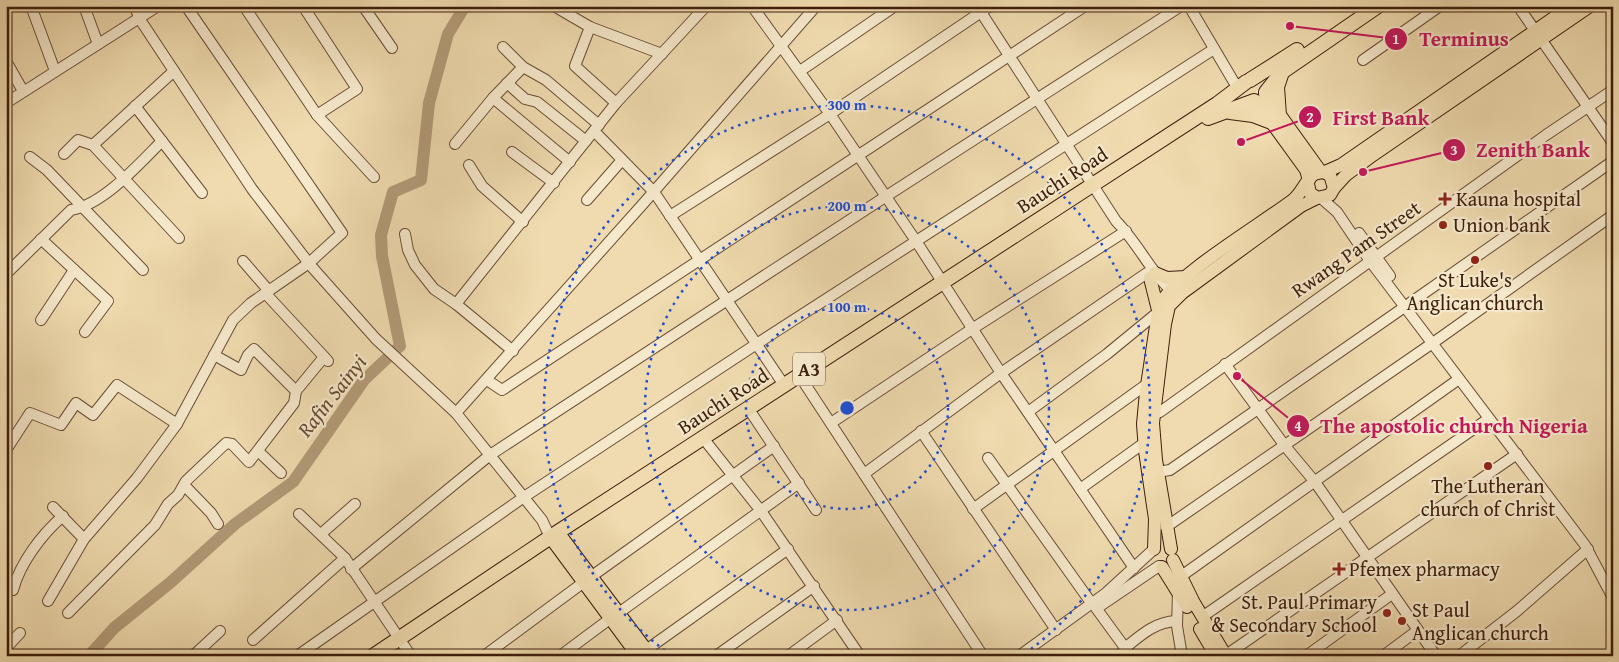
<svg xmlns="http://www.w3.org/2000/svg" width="1619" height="662" font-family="'Gentium Book Plus',serif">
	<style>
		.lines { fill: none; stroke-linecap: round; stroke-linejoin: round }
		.river { stroke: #b29b78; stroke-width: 12 }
		.minor-casing { stroke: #6a4d36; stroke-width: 12 }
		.major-casing { stroke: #3d1e0d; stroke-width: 14 }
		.highway-casing { stroke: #3d1e0d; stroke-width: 16 }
		.minor { stroke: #f5e8cb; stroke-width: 10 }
		.major { stroke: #efdbaf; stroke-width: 12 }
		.highway { stroke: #efdbaf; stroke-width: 14 }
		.ring { fill: none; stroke: #1d4ed8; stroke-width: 2.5; stroke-dasharray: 2.5 5 }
		.poi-dot { fill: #8f2418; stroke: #f5e8cb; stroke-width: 2 }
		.labels { text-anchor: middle; stroke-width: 4.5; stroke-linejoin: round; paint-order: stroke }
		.shield { fill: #f5e8cb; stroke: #745b46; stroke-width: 1 }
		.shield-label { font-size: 19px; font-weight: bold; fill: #3d1e0d }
		.street-label { font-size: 20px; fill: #3d1e0d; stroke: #f5e8cb }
		.poi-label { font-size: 20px; fill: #3d1e0d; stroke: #f5e8cb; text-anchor: start }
		.water-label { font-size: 21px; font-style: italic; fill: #664a32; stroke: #f5e8cb }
		.centre { fill: #1d4ed8; stroke: #f5e8cb; stroke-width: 2.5 }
		.ring-label { font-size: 15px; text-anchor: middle; font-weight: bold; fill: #1d4ed8; stroke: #f5e8cb; stroke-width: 4.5; stroke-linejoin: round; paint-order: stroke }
		.leader { fill: none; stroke: #c2185b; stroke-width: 2 }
		.callout-dot { fill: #c2185b; stroke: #f5e8cb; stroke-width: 2 }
		.mark-label { font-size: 15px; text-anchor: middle; font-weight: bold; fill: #fff }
		.callout-label { font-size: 21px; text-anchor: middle; font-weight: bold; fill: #c2185b; stroke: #f5e8cb; stroke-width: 4.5; stroke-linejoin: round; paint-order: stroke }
	</style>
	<rect width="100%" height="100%" fill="#efdbaf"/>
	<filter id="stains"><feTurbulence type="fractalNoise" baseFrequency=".004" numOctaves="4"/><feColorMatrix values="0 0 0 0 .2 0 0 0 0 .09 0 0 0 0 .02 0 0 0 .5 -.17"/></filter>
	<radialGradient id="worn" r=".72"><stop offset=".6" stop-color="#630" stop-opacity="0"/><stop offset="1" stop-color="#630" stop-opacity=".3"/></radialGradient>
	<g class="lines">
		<path class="river" d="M89,656L114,628L171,582L235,524L293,482L364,380L400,346L382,256L381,235L393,192L421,180L429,103L448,34L465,6"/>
		<g class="minor-casing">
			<g id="minor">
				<path d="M31,6L55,71"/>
				<path d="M84,6L98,44"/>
				<path d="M135,6L139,18L252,189L311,266L376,339L456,413L542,520L550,537"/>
				<path d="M244,6L317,115L374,177"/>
				<path d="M303,6L357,89L317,115"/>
				<path d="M363,6L392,48"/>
				<path d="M554,6L590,27L662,54"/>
				<path d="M752,6L830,114L916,241L1001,373L1134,568"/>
				<path d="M977,6L1116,221C1139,244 1151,274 1176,295"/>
				<path d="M1189,6L1238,89"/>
				<path d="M1518,6L1613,143"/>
				<path d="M590,27L575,66L616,103"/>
				<path d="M503,47L523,67L546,80L599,125"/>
				<path d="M1363,60L1440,6"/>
				<path d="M6,61L23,91"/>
				<path d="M174,71L93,145L179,238"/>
				<path d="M800,71L895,6"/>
				<path d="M507,83L525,99L537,102L586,141"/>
				<path d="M493,98L570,162"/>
				<path d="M6,103L158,6"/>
				<path d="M135,106L202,193"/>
				<path d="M594,131L654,192L784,385"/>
				<path d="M455,144L493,98L523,67"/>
				<path d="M512,152L554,183"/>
				<path d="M64,154L78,140L93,145"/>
				<path d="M30,157L47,170L143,270"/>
				<path d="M469,165L482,186L523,222"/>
				<path d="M1321,198L1337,212L1370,261L1585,545L1613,598"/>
				<path d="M587,200L622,160"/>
				<path d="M670,216L830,114L990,6"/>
				<path d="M1359,233L1390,276"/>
				<path d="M405,234L408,250L415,265L434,289L456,304L513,351"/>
				<path d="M41,239L108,301L85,332"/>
				<path d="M243,261L269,291"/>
				<path d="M6,274L71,210C103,205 139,164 162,141"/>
				<path d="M266,294L328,361"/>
				<path d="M1410,303L1613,161"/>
				<path d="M456,304L616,103L706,6"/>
				<path d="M41,320L74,270"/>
				<path d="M214,355L241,370L248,355L254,349L296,391"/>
				<path d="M1225,364L1285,446L1315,482L1436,656"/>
				<path d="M487,380L502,390L1085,6"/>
				<path d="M803,381L983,656"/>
				<path d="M1028,412L1107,354L1157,313L1161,314"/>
				<path d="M456,413L642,205L816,6"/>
				<path d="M752,414L816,510"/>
				<path d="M1150,415L1160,412L1546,135L1613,90"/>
				<path d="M831,423L972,329L1126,231"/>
				<path d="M921,431L1056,630"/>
				<path d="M707,443L761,511L860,656"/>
				<path d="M6,450L30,413L61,425L76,403L93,415L117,385L177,424"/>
				<path d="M258,451L281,473"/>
				<path d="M988,458L1092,604"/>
				<path d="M1151,473L1170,470L1406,306"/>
				<path d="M864,474L1001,373L1147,273"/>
				<path d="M184,485L211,513L218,524"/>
				<path d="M1080,489L1144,443"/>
				<path d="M53,507L84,539"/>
				<path d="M973,509L1147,384"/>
				<path d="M299,514L345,558L411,656"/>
				<path d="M1166,527L1437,340L1613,215"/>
				<path d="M321,534L355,504"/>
				<path d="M351,569L490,455L885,197L1181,6"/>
				<path d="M592,576L774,446"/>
				<path d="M1180,577L1459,379"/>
				<path d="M13,590C20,563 42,534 63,516"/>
				<path d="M1178,593L1177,626L1182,656"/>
				<path d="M48,601L84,539L137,478L177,424L233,320L251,303L309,263L342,233L186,6"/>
				<path d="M1096,608L1131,656"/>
				<path d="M1097,608L1159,566"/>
				<path d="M620,612L799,483"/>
				<path d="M68,613L155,525L168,504L178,495L186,481L226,443L232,444L249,462L294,403L296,391L324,357"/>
				<path d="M1202,617L1488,419"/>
				<path d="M253,640L345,558"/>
				<path d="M6,648L20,633"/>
				<path d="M1125,648C1141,635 1155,622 1176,621"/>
				<path d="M642,653L788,549"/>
				<path d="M1226,655L1517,454"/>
				<path d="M193,656L220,631"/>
				<path d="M297,656L524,497L755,345L1214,49"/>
				<path d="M484,656L584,582"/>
				<path d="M560,656L611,618"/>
				<path d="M716,656L814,586"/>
				<path d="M788,656L837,620"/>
				<path d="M1019,656L1106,593L1153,550"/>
				<path d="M1118,656L1126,650"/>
				<path d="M1306,656L1392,594"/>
				<path d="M1383,656L1418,630"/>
				<path d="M1459,656L1517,611L1588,549"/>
			</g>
		</g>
		<g class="major-casing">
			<g id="major">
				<path d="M1265,94L1321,172"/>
				<path d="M1256,101L1306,170L1309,180"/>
				<path d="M1325,172L1341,165L1571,6"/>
				<path d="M1334,188L1346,175L1373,155L1590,6"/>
				<path d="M1155,273L1167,278L1186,277"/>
				<path d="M1150,278L1158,310"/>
				<path d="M558,532L651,656"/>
				<path d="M550,537L638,656"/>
				<path d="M1154,549L1155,519L1145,451L1143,424L1146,392L1159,306C1172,277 1263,223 1293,200C1302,193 1305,181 1314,174L1323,172L1330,175L1334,188L1330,195L1317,198L1310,193L1308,184"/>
				<path d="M1171,549L1156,460L1153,423L1165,324L1169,306L1182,293L1301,206L1317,198"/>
				<path d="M1173,560L1193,601L1226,656"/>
				<path d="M1162,567L1187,607"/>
				<path d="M1200,629L1216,656"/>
			</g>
		</g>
		<g class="highway-casing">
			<g id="highway">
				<path d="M1250,80L1297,50"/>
				<path d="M1266,92L1282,72L1378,6"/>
				<path d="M1230,112L1253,115L1274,123"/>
				<path d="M1279,116L1277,87L1281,75"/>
				<path d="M1208,118L1254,101"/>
				<path d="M373,656L558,532L1217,104L1246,82"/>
			</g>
		</g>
		<use href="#minor" class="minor"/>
		<use href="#major" class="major"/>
		<use href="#highway" class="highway"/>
	</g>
	<g class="ring">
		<circle cx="847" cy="408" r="101"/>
		<circle cx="847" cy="408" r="202"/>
		<path d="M671 655A303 303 0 1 1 1023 655"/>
	</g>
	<g class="poi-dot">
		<path d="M1442.5 191.5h5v5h5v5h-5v5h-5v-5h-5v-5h5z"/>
		<circle cx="1443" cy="225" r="5"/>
		<circle cx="1475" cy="260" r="5"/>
		<circle cx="1488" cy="466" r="5"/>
		<path d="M1336.5 561.5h5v5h5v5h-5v5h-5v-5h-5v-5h5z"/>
		<circle cx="1387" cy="613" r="5"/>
		<circle cx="1402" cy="621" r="5"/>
	</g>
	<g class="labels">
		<rect class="shield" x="793" y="352.5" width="32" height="33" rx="4"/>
		<g class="shield-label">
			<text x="809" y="376">A3</text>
		</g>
		<g class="street-label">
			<text transform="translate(1062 180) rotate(-33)" y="7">Bauchi Road</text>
			<text transform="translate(1356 249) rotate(-35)" y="7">Rwang Pam Street</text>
			<text transform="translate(723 401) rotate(-33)" y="7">Bauchi Road</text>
		</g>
		<g class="poi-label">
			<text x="1456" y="206">Kauna hospital</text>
			<text x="1453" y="232">Union bank</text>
			<text x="1475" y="287" text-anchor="middle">St Luke's<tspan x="1475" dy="23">Anglican church</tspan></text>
			<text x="1488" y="493" text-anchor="middle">The Lutheran<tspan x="1488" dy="23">church of Christ</tspan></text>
			<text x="1349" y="576">Pfemex pharmacy</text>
			<text x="1377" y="609" text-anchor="end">St. Paul Primary<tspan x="1377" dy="23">&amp; Secondary School</tspan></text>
			<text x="1412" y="617">St Paul<tspan x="1412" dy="23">Anglican church</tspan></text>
		</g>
		<g class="water-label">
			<text transform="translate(332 396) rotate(-52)" y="7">Rafin Sainyi</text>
		</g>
	</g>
	<circle cx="847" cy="408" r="8" class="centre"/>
	<g class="ring-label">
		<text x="847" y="110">300 m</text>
		<text x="847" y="211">200 m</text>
		<text x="847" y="312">100 m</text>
	</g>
	<path class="leader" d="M1290 26L1396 39M1241 142L1310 117M1363 172L1454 150M1237 376L1298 426"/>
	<g class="callout-dot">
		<circle cx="1290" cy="26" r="5"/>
		<circle cx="1241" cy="142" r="5"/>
		<circle cx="1363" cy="172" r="5"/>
		<circle cx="1237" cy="376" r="5"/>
		<circle cx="1396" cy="39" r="12"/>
		<circle cx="1310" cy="117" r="12"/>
		<circle cx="1454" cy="150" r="12"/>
		<circle cx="1298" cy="426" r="12"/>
	</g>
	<g class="mark-label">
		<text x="1396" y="44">1</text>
		<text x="1310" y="122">2</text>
		<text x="1454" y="155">3</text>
		<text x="1298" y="431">4</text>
	</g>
	<g class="callout-label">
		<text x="1464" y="46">Terminus</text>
		<text x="1381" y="125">First Bank</text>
		<text x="1533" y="157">Zenith Bank</text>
		<text x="1454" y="433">The apostolic church Nigeria</text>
	</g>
	<rect width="1619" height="662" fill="none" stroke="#efdbaf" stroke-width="25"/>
	<rect x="8" y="8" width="1604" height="647" fill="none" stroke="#3d1e0d" stroke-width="2.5"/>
	<rect x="12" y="12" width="1594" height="637" fill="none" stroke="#3d1e0d"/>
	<rect width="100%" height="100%" filter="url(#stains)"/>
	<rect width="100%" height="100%" fill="url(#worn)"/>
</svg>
